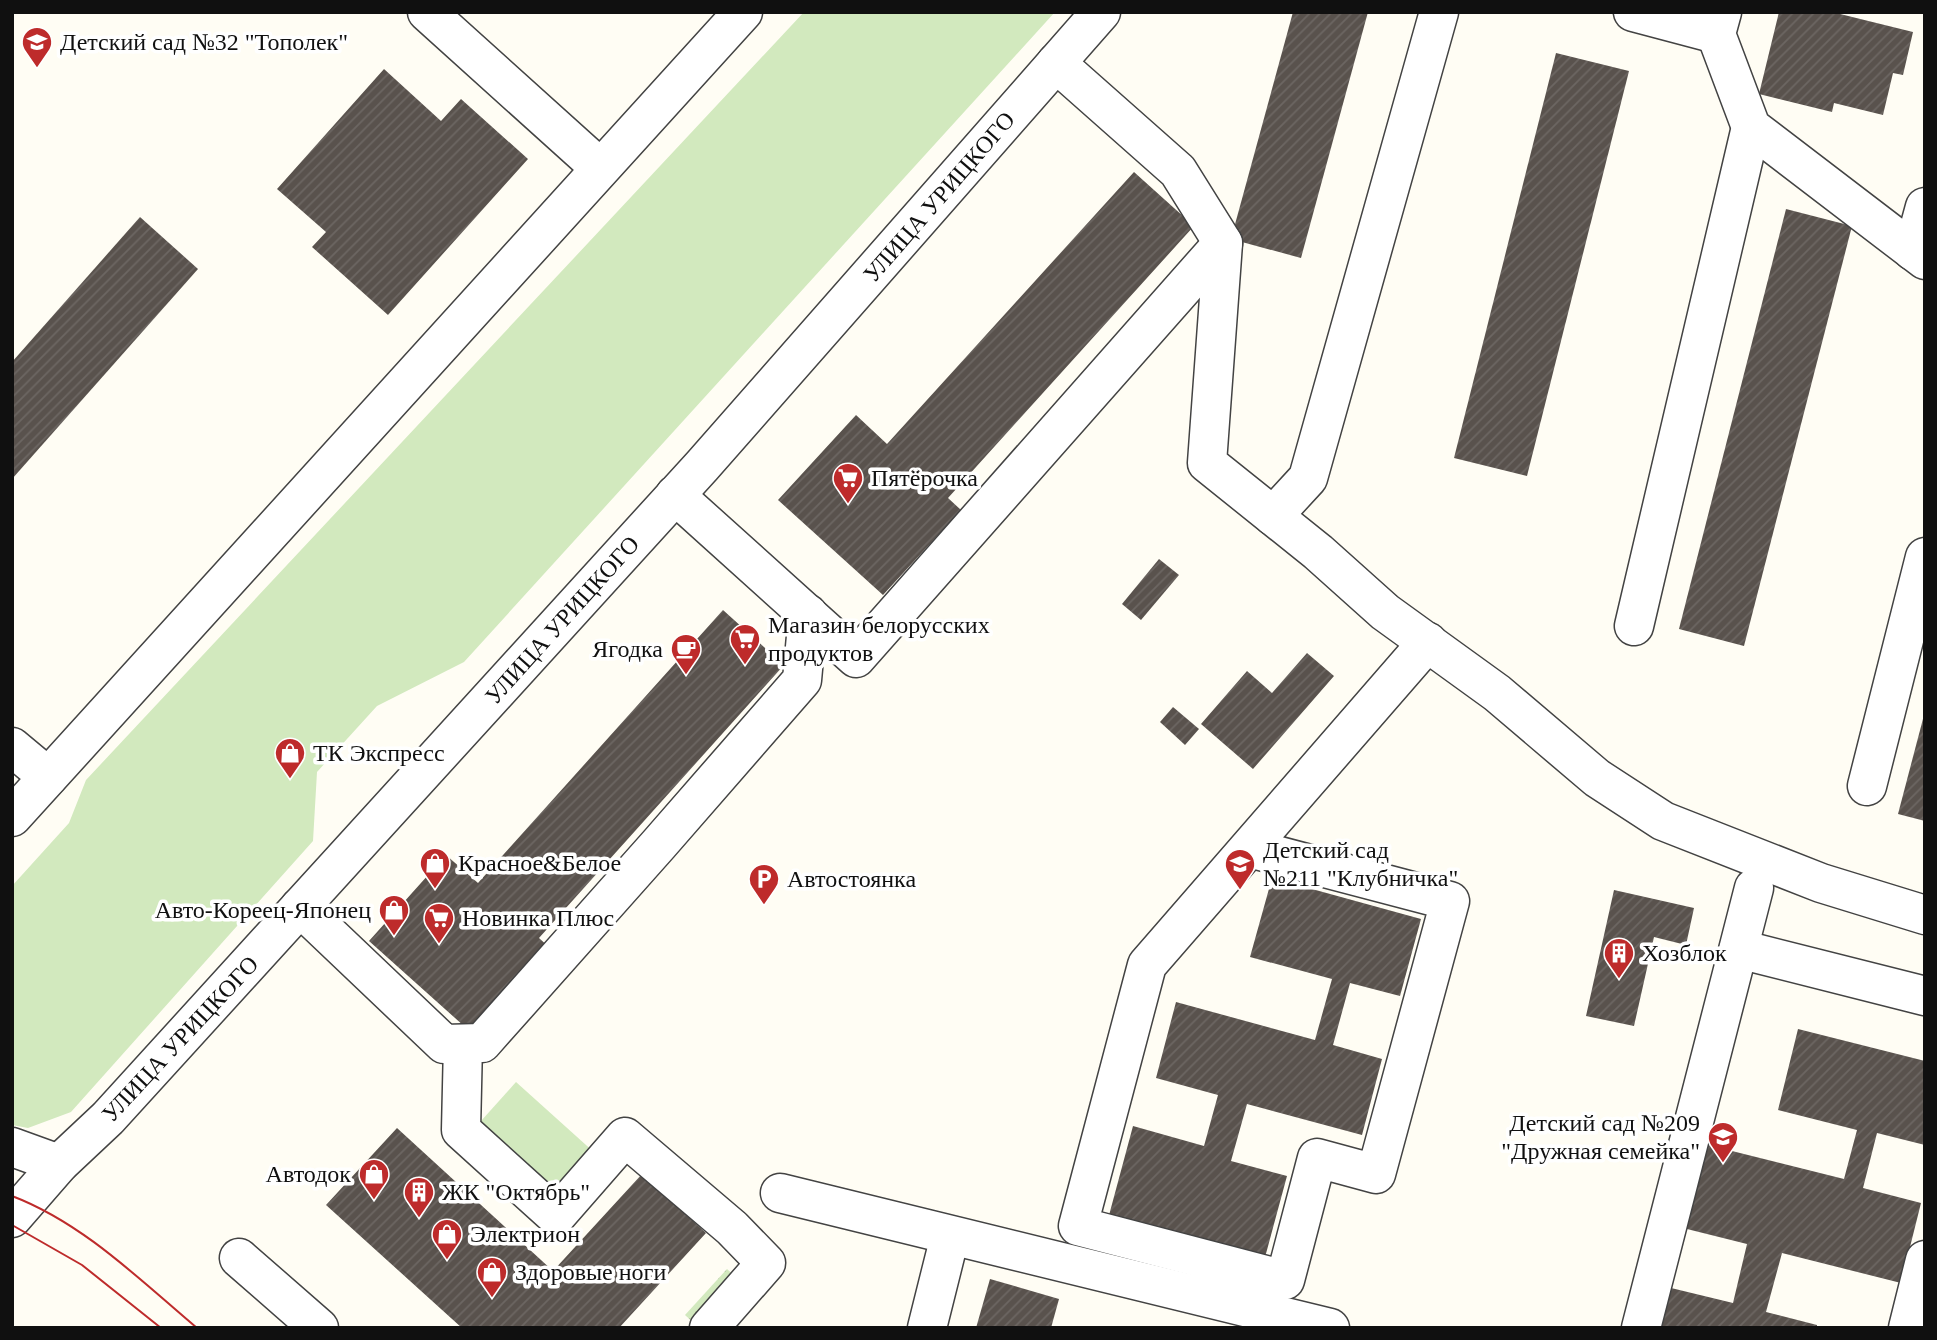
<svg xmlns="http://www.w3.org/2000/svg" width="1937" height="1340" font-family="'Times New Roman',serif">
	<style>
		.grass { fill: url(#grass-dots) }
		.park { fill: #d2e9be }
		.building { fill: url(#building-hatch) }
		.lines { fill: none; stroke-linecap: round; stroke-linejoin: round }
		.minor-casing { stroke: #434343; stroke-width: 41 }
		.minor { stroke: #fff; stroke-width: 38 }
		.tram { stroke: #be2b2b; stroke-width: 2 }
		.labels { text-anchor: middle; stroke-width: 7; stroke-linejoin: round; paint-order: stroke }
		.poi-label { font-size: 24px; fill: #101010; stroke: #fff; text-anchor: start }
		.street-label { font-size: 24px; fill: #101010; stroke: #fff }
	</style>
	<defs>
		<pattern id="grass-dots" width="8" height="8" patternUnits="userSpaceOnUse" patternTransform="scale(1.75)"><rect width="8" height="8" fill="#d2e9be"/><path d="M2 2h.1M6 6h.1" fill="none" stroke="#b3c7a2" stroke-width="1.8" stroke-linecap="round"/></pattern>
		<pattern id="building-hatch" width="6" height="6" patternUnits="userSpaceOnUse" patternTransform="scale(1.75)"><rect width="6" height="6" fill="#59524d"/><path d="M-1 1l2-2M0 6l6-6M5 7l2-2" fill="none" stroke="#6c6662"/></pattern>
	</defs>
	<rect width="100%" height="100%" fill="#fffdf4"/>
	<path class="grass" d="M727,1269L740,1281L698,1327L685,1315Z"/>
	<g class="park">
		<path d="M804,12H1055L464,662L377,706L317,772L313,841L71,1112L28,1128L12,1125V886L69,823L86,780Z"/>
		<path d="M516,1082L596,1154L552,1203L472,1131Z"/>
	</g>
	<g class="building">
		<path d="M1293,12H1368L1301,258L1231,239Z"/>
		<path d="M1779,12H1832L1913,32L1903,75L1893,73L1883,115L1834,103L1832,112L1759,94Z"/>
		<path d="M1556,53L1629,71L1527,476L1454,458Z"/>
		<path d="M384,69L441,121L461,99L528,159L388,315L312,247L326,232L277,189Z"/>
		<path d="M1134,172L1194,226L948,498L961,510L883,595L778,500L856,415L887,444Z"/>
		<path d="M1786,209L1852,226L1744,646L1679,629Z"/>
		<path d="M140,217L198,269L12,479V362Z"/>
		<path d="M1159,559L1179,575L1141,620L1122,604Z"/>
		<path d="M723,610L784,665L539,938L551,949L474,1035L369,941L446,855L478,883Z"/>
		<path d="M1307,653L1334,676L1253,769L1201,724L1247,671L1272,693Z"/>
		<path d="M1173,707L1199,729L1185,745L1160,722Z"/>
		<path d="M1924,715H1925V821L1898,814Z"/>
		<path d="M1272,878L1421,919L1400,996L1350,983L1333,1045L1382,1059L1362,1135L1247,1104L1231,1161L1287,1176L1264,1261L1108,1219L1133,1126L1204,1146L1218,1095L1156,1078L1176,1002L1315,1040L1332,979L1250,957Z"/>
		<path d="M1614,890L1694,908L1686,945L1654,937L1634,1026L1586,1016Z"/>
		<path d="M1798,1029L1925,1061V1145L1877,1133L1863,1188L1921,1203L1901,1283L1782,1253L1766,1312L1817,1325V1328H1656L1667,1287L1733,1303L1747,1244L1683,1228L1704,1144L1844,1179L1857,1130L1778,1110Z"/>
		<path d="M397,1128L553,1271L642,1174L706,1233L619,1328H462L326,1205Z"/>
		<path d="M990,1279L1059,1299L1051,1328H976Z"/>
	</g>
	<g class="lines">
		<g class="minor-casing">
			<g id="minor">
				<path d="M427,12L600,168"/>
				<path d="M1633,12L1716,34"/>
				<path d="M1722,12L1716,34L1751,127L1925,260"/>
				<path d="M1056,63L1178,171L1223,243L1207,463L1318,552L1385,612L1497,693L1597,778L1663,821L1821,883L1925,915"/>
				<path d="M1913,251L1925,207"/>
				<path d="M675,495L856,658L1223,243"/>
				<path d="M1273,516L1308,478L1439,12"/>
				<path d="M1634,626L1751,127"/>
				<path d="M12,747L48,777"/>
				<path d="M1867,786L1925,557"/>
				<path d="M12,817L743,12"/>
				<path d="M1249,848L1450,901L1376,1174L1317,1158L1285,1280L1078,1226L1147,965L1413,659L1428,642"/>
				<path d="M300,907L444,1044L482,1043L659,844L802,680L808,614"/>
				<path d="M1739,949L1925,996"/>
				<path d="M463,1044L461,1130L556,1216L625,1137L732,1228L766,1263L709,1328"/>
				<path d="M12,1147L59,1164"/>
				<path d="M780,1193L1330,1328"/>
				<path d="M12,1218L59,1164L108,1118L702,466L1101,12"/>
				<path d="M239,1258L319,1328"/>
				<path d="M927,1328L950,1236"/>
				<path d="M1641,1328L1754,888"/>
				<path d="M1908,1328L1925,1260"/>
			</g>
		</g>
		<use href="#minor" class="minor"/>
		<g class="tram">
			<path d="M12,1196C83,1223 140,1280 197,1328"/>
			<path d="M12,1225L82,1265L161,1328"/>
		</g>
	</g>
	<defs>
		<g id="school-pin" transform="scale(1.575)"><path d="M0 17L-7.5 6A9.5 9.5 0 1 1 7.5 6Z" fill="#be2b2b" stroke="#fff"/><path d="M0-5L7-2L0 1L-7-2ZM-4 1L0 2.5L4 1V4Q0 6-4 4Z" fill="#fff"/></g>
		<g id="supermarket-pin" transform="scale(1.575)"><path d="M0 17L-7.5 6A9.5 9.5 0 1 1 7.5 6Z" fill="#be2b2b" stroke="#fff"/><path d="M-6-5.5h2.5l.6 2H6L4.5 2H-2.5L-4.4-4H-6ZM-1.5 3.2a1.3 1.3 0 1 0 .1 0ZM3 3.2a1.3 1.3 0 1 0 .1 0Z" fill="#fff"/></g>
		<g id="cafe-pin" transform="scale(1.575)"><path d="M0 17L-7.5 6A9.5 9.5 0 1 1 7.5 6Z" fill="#be2b2b" stroke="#fff"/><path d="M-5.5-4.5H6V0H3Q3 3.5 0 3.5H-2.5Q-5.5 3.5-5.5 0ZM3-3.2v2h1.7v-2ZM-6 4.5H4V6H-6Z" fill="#fff"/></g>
		<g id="shop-pin" transform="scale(1.575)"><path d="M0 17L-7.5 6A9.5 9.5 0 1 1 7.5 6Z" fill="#be2b2b" stroke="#fff"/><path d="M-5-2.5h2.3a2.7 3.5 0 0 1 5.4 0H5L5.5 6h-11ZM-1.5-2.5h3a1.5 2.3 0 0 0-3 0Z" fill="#fff"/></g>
		<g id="parking-pin" transform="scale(1.575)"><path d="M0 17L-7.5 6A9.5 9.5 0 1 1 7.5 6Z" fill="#be2b2b" stroke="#fff"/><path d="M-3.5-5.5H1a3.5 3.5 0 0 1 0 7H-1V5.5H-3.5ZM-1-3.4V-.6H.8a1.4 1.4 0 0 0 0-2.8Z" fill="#fff"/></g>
		<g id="building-pin" transform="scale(1.575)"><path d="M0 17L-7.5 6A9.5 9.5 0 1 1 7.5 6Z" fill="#be2b2b" stroke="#fff"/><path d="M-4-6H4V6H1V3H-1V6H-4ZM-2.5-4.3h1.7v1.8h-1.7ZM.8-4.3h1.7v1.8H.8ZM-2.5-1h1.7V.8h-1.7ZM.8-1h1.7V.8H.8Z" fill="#fff"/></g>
	</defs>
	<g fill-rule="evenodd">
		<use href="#school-pin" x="37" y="42"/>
		<use href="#supermarket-pin" x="848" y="478"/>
		<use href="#supermarket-pin" x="745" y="639"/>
		<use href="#cafe-pin" x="686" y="649"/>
		<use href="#shop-pin" x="290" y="753"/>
		<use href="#shop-pin" x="435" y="863"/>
		<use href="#school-pin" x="1240" y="864"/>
		<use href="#parking-pin" x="764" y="879"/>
		<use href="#shop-pin" x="394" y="910"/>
		<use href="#supermarket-pin" x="439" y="918"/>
		<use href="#building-pin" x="1619" y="953"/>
		<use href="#school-pin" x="1723" y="1137"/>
		<use href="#shop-pin" x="374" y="1174"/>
		<use href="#building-pin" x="419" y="1192"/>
		<use href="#shop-pin" x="447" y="1234"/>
		<use href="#shop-pin" x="492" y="1272"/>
	</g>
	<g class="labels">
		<g class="poi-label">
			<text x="60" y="50">Детский сад №32 "Тополек"</text>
			<text x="871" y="486">Пятёрочка</text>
			<text x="768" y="633">Магазин белорусских<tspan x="768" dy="28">продуктов</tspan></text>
			<text x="663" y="657" text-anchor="end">Ягодка</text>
			<text x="313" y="761">ТК Экспресс</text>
			<text x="1263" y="858">Детский сад<tspan x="1263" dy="28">№211 "Клубничка"</tspan></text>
			<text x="458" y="871">Красное&amp;Белое</text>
			<text x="787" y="887">Автостоянка</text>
			<text x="371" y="918" text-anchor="end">Авто-Кореец-Японец</text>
			<text x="462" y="926">Новинка Плюс</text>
			<text x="1642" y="961">Хозблок</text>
			<text x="1700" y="1131" text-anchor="end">Детский сад №209<tspan x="1700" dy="28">"Дружная семейка"</tspan></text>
			<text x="351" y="1182" text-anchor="end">Автодок</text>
			<text x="442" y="1200">ЖК "Октябрь"</text>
			<text x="470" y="1242">Электрион</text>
			<text x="515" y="1280">Здоровые ноги</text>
		</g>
		<g class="street-label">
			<text transform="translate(939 197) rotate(-49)" y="8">УЛИЦА УРИЦКОГО</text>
			<text transform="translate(562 620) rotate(-48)" y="8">УЛИЦА УРИЦКОГО</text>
			<text transform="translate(180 1039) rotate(-47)" y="8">УЛИЦА УРИЦКОГО</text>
		</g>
	</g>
	<rect width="1937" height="1340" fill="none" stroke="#101010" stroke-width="28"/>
</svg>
